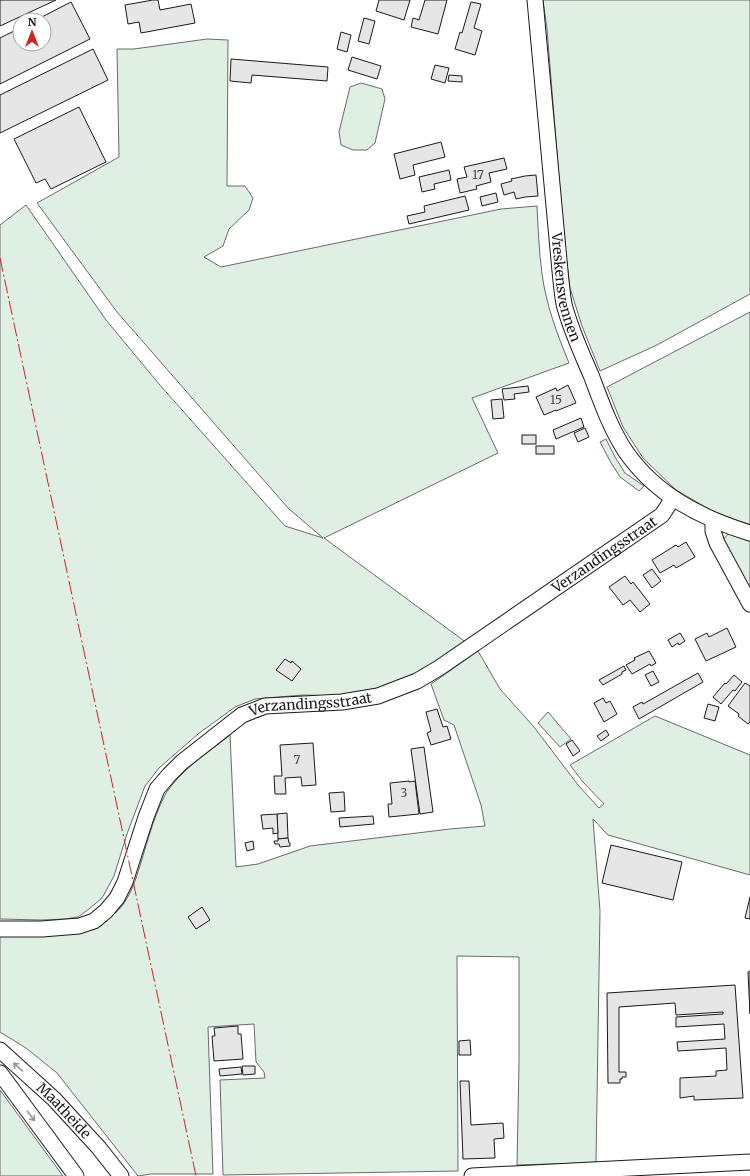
<svg xmlns="http://www.w3.org/2000/svg" width="750" height="1176" font-family="Merriweather,serif">
	<style>
		.green { fill: #e0efe3; stroke: #6a6a6a }
		.building { fill: #e6e6e6; stroke: #1a1a1a }
		.lines { fill: none; stroke-linecap: round; stroke-linejoin: round }
		.street-casing { stroke: #1a1a1a; stroke-width: 17 }
		.street { stroke: #fff; stroke-width: 15 }
		.power { stroke: #c62828; stroke-width: 1; stroke-dasharray: 14 3 2 3; stroke-linecap: butt }
		.oneway { stroke: #989898 }
		.labels { text-anchor: middle; stroke-width: 3; stroke-linejoin: round; paint-order: stroke }
		.number-label { font-size: 12px; fill: #4d4d4d }
		.street-label { font-size: 14px; fill: #1a1a1a; stroke: #fff }
	</style>
	<rect width="100%" height="100%" fill="#fff"/>
	<g class="green">
		<path d="M543,0H750V294L657,345L600,371L582,326L570,288L564,240L547,29Z"/>
		<path d="M207,39L228,40L227,186H245L253,198L249,210L229,229L223,246L204,257L221,267L501,209L537,206C538,228 539,251 542,274C546,304 557,334 569,363L472,398L498,453L324,538L467,643L423,671L378,691L339,696L303,695L255,699L235,707L198,734L159,768L145,786L127,834L114,876L102,898L89,909L78,917L65,919L41,920L0,919V225L26,205L106,320L159,384L285,526L323,538L288,508L117,312L37,203L119,157L117,49H134Z"/>
		<path d="M361,83L382,89L385,99L375,143L367,150H353L341,145L339,132L350,87Z"/>
		<path d="M750,312V525L714,512L676,490L643,458L623,427L607,387Z"/>
		<path d="M606,439L615,457L625,473L644,486L639,491L620,477L610,461L600,442Z"/>
		<path d="M728,534L750,541V591L723,540Z"/>
		<path d="M478,651L500,689L534,727L578,785L599,808L604,804L583,782L570,765L655,716L750,755V875L608,835L593,819L600,911L596,1162L582,1163L517,1165L519,1062V957L457,956L458,1171L223,1175L220,1080L265,1078L264,1072L256,1062L254,1024L208,1027L213,1174H151L138,1176L57,1073L26,1048L0,1032V935C39,935 82,940 114,914C125,906 133,888 137,875C146,848 152,820 165,795C167,791 170,788 172,785C188,765 210,751 230,735L236,867L258,864L310,846L450,829L485,826L481,805L454,725L444,720L431,684Z"/>
		<path d="M548,712L571,739L560,747L538,723Z"/>
		<path d="M0,1090L63,1176H0Z"/>
	</g>
	<g class="building">
		<path d="M0,0H56L0,26Z"/>
		<path d="M153,0H158L160,10L191,4L195,23L141,33L139,22L128,24L125,5Z"/>
		<path d="M379,0H410L404,20L376,11Z"/>
		<path d="M425,0H447L438,34L411,27L413,18L419,20Z"/>
		<path d="M71,2L90,39L0,84V38L20,28V44H44V20H36Z"/>
		<path d="M471,2L481,4L474,28L482,31L475,55L455,49L460,32L462,33Z"/>
		<path d="M364,18L375,21L369,44L358,41Z"/>
		<path d="M341,32L351,35L347,52L337,49Z"/>
		<path d="M93,49L108,80L0,133V95Z"/>
		<path d="M352,57L381,66L377,79L348,70Z"/>
		<path d="M231,59L328,67L327,81L252,75L251,83L230,81Z"/>
		<path d="M435,65L449,68L445,83L431,79Z"/>
		<path d="M449,75L462,76V82L448,81Z"/>
		<path d="M79,107L106,162L51,189L45,179L36,183L14,139Z"/>
		<path d="M441,142L445,157L413,165L415,175L400,179L394,154Z"/>
		<path d="M504,158L507,169L489,173L491,182L476,186L477,189L460,193L457,179L467,177L464,167Z"/>
		<path d="M449,170L451,180L434,184L435,189L422,192L419,177Z"/>
		<path d="M536,175L538,196L525,197L516,199L514,192L504,195L501,184L512,181L511,179L525,176Z"/>
		<path d="M496,193L498,202L482,206L480,197Z"/>
		<path d="M465,196L469,210L409,224L407,216L425,212L424,206Z"/>
		<path d="M568,385L576,403L556,411V410L544,415L536,397L556,388L557,391Z"/>
		<path d="M528,386L529,392L514,394L515,399L504,400L502,389Z"/>
		<path d="M502,399L504,418L493,419L491,400Z"/>
		<path d="M581,418L584,427L556,439L553,430Z"/>
		<path d="M585,428L589,437L578,442L574,433Z"/>
		<rect x="522" y="435" width="14" height="9"/>
		<rect x="536" y="446" width="18" height="8"/>
		<path d="M686,542L695,557L676,568L674,565L660,573L652,560L676,545L678,547Z"/>
		<path d="M652,569L661,581L652,588L643,575Z"/>
		<path d="M625,576L631,584L633,582L650,604L640,612L630,600L623,605L609,587Z"/>
		<path d="M727,628L736,647L706,661L695,639L707,633L709,637Z"/>
		<path d="M680,633L685,641L679,645L678,643L672,647L668,640Z"/>
		<path d="M649,651L656,663L651,666L650,664L632,674L626,665L635,660L634,658Z"/>
		<path d="M285,659L291,663L292,661L301,669L292,681L276,670Z"/>
		<path d="M624,666L626,670L622,672V674L603,685L599,680Z"/>
		<path d="M653,671L659,682L651,686L645,675Z"/>
		<path d="M698,673L703,682L639,719L633,707L642,702L643,704Z"/>
		<path d="M734,675L742,682L735,691L733,690L721,704L713,697L725,683L726,684Z"/>
		<path d="M745,683L750,686V722L748,724L738,716L739,714L728,706Z"/>
		<path d="M603,698L606,703L610,701L617,714L604,722L594,703Z"/>
		<path d="M708,704L719,707L715,721L704,718Z"/>
		<path d="M437,709L443,727L447,726L451,739L431,745L427,733L431,731L426,712Z"/>
		<path d="M606,730L609,735L601,741L597,736Z"/>
		<path d="M572,740L580,751L573,756L566,744Z"/>
		<path d="M313,743L316,785L302,786L301,777L285,778L286,794H275L274,776H282L280,745Z"/>
		<path d="M424,747L433,812L420,814L411,749Z"/>
		<path d="M409,781V782L415,781L419,814L389,817L388,804H392L390,783Z"/>
		<path d="M344,792L345,811L331,812L329,793Z"/>
		<path d="M287,813L288,838L278,839L277,814Z"/>
		<path d="M277,814L278,833L273,834V828L263,829L261,815Z"/>
		<path d="M373,816L374,824L340,827L339,818Z"/>
		<path d="M288,838L289,843H290V846L280,847L279,844H275L274,841H278V839Z"/>
		<path d="M253,841L254,849L247,851L245,843Z"/>
		<path d="M611,845L682,862L673,900L602,883Z"/>
		<path d="M750,897V919L745,918Z"/>
		<path d="M202,907L210,920L196,929L188,917Z"/>
		<path d="M750,971V1014L748,972Z"/>
		<path d="M735,985L743,1098L694,1100V1096L680,1098V1078L716,1076V1071L727,1070L726,1048L678,1051L677,1042L725,1039L724,1024L676,1027V1017L723,1014V1012L676,1015L675,1003L619,1007V1072H626V1077H622V1079H620V1083H608L607,993Z"/>
		<path d="M238,1026V1034H241L243,1059L214,1061L212,1036H215L214,1028Z"/>
		<path d="M470,1040L471,1055H459V1041Z"/>
		<path d="M242,1066H255V1074L243,1075Z"/>
		<path d="M241,1067L242,1074L220,1076L219,1069Z"/>
		<path d="M460,1081H469L471,1125L503,1123L504,1138L494,1139L495,1158L463,1159Z"/>
	</g>
	<g class="lines">
		<g class="street-casing">
			<g id="street">
				<path id="s1" d="M535,0L560,271C561,282 562,293 564,304C570,328 581,352 591,375C601,401 610,428 626,452C656,495 701,518 750,533"/>
				<path d="M713,520V531L717,543L750,604"/>
				<path id="s2" d="M0,929H42L79,926L94,921L106,911L117,898L125,882L146,817L157,789L169,775L182,762L242,715L265,706L342,702L378,696L417,681L439,668L662,515L673,498"/>
				<path id="s3" d="M0,1050L54,1099L99,1148L121,1176"/>
				<path d="M0,1073L76,1176"/>
				<path d="M472,1176L750,1162"/>
			</g>
		</g>
		<use href="#street" class="street"/>
		<path class="power" d="M0,258L196,1176"/>
	</g>
	<defs><path id="oneway-shaft" d="M-6 0H5M1.5-3L5.5 0L1.5 3" fill="none" stroke-width="1.6" stroke-linecap="round" stroke-linejoin="round"/></defs>
	<g class="oneway">
		<use href="#oneway-shaft" transform="translate(18 1067) rotate(-139)"/>
		<use href="#oneway-shaft" transform="translate(31 1116) rotate(53)"/>
	</g>
	<g class="labels">
		<g class="number-label">
			<text x="478" y="179">17</text>
			<text x="556" y="404">15</text>
			<text x="297" y="764">7</text>
			<text x="404" y="797">3</text>
		</g>
		<g class="street-label">
			<text dy="5" stroke="none"><textPath href="#s1" startOffset="289">Vreskensvennen</textPath></text>
			<text dy="5" stroke="none"><textPath href="#s2" startOffset="763">Verzandingsstraat</textPath></text>
			<text dy="5" stroke="none"><textPath href="#s2" startOffset="427">Verzandingsstraat</textPath></text>
			<text dy="5" stroke="none"><textPath href="#s3" startOffset="88">Maatheide</textPath></text>
		</g>
	</g>
	<g transform="translate(32 32)"><circle r="19" fill="#ffffff" stroke="#a3a3a3"/>
	<path d="M0-3L7 15L0 10L-7 15Z" fill="#c62828"/>
	<text y="-6" font-size="11" font-weight="bold" text-anchor="middle" fill="#1a1a1a">N</text>
	</g>
</svg>
